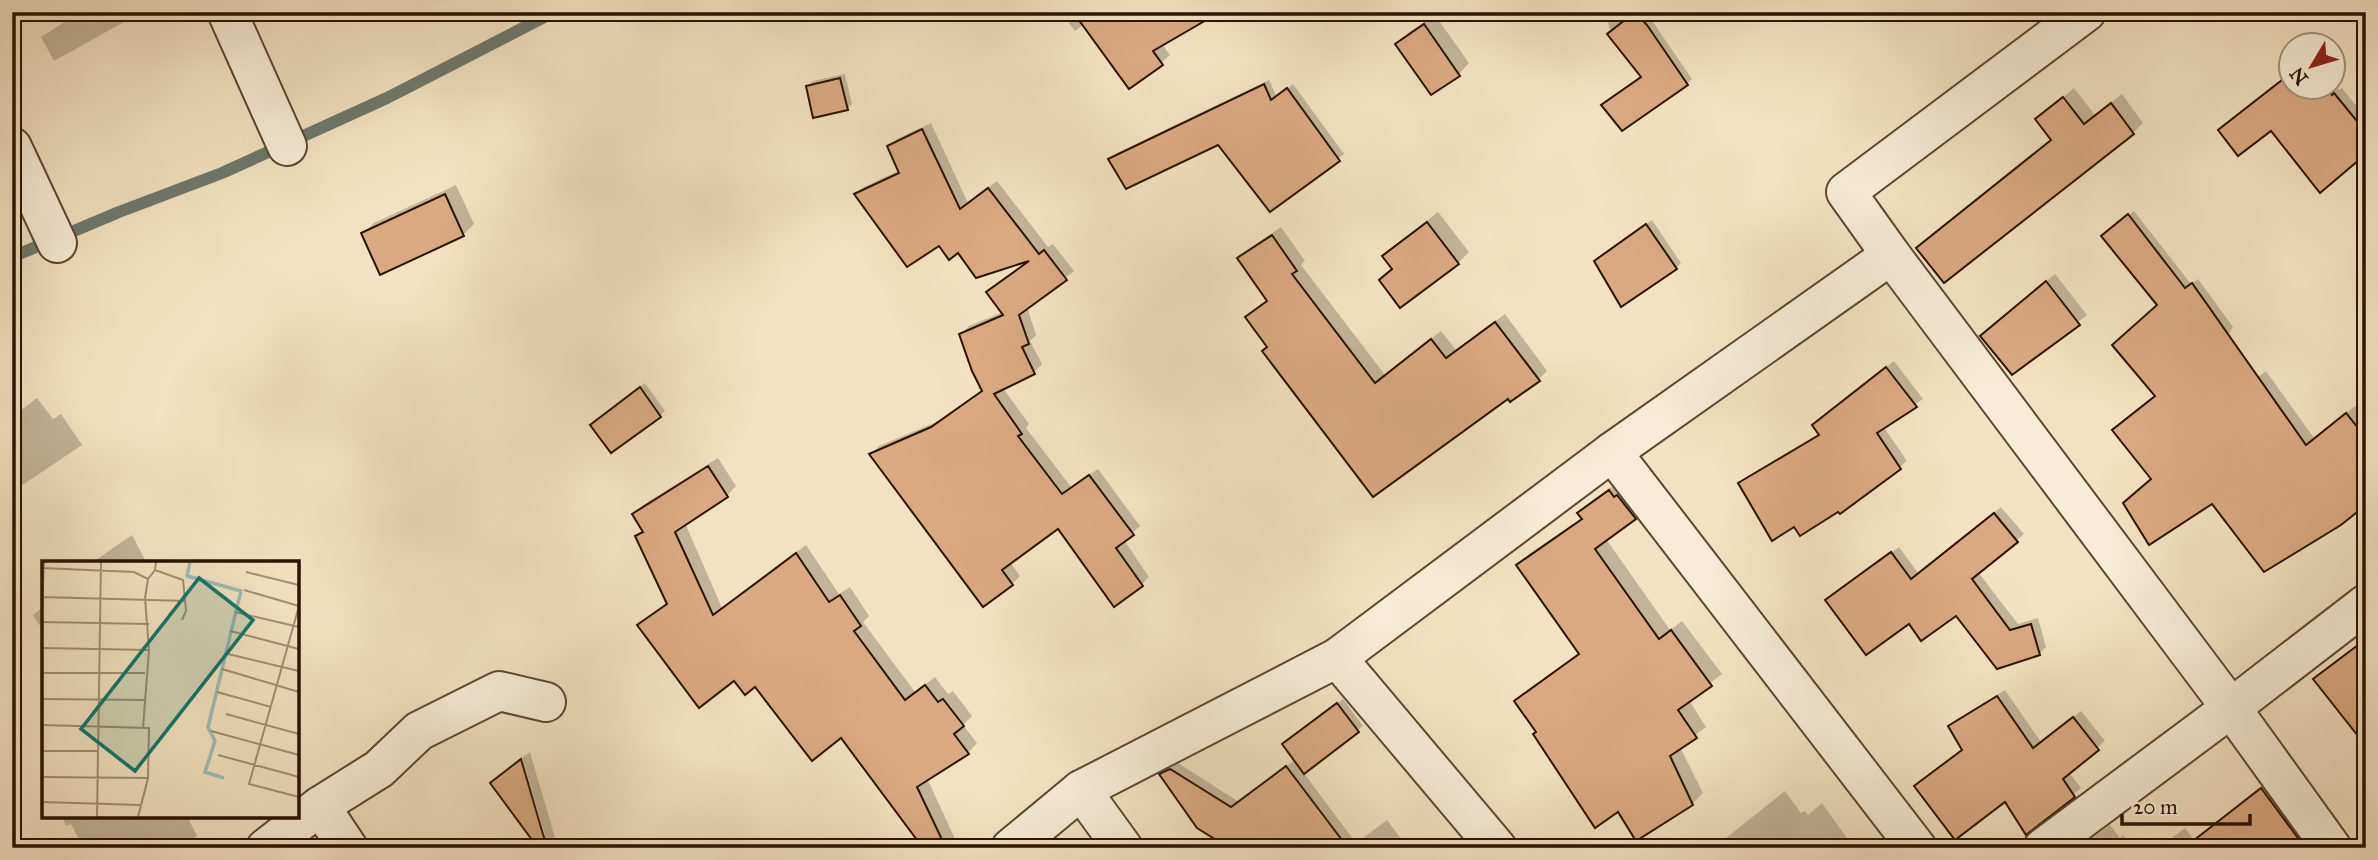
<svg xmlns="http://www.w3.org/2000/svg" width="2378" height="860" font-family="'IM FELL Great Primer',serif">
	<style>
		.shadow { fill: #0003 }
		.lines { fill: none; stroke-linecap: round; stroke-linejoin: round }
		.stream { stroke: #6e796d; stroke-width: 12 }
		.building { fill: #dba981; stroke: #2a1200; stroke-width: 2 }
		.street-casing { stroke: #5c4630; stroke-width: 42 }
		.street { stroke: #f7ecd7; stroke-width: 38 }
		.inset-river { fill: none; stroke: #9bbdb6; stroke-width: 3.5 }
		.inset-road { fill: none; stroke: #a38f74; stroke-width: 2 }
		.view { fill: #0f766e; fill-opacity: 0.15; stroke: #0f766e; stroke-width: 3.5 }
		.inset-edge { fill: none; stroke: #2a1200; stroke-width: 3.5 }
	</style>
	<rect width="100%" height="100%" fill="#f3e2c1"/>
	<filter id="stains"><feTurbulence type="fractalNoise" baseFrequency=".00286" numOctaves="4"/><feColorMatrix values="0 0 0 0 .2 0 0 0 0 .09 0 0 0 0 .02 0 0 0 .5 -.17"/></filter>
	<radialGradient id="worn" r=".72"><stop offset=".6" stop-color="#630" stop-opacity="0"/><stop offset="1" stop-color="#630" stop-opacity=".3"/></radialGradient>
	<g class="shadow">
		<path d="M80,12H142L54,61L41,37Z"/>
		<path d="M1061,12H1216L1162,44L1170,55L1161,63L1084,24L1075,31Z"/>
		<path d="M1606,12H1646L1692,79L1687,84L1643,76L1611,35Z"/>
		<path d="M1435,15L1469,63L1459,74L1398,44L1408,33Z"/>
		<path d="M845,74L852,104L847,109L808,86L813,81Z"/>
		<path d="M1269,80L1277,97L1293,84L1344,154L1271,210L1218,143L1110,159L1115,154Z"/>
		<path d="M2332,81L2339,90L2342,88L2358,108L2366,102V151L2320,190L2290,88H2332Z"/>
		<path d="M2074,88L2095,115L2122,94L2143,123L2133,133L1918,248L2053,138L2037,119Z"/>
		<path d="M931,123L968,203L997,181L1048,247L1053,244L1074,271L1027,307L1036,335L1030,341L1042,364L1034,372L1003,388L1029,424L1026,428L1071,487L1098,469L1140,526L1124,540L1149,577L1142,584L1059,527L1010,562L1020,576L1012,584L872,454L879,446L941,420L983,390L961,334L969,326L1003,312L997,285L1031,260L958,250L939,244L856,194L864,187L900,170L889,147L897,139Z"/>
		<path d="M456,185L474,224L463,235L363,234L374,223Z"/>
		<path d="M2134,211L2191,284L2198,279L2233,327L2227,336L2186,431L2266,371L2314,438L2355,406L2366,419V437L2361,441L2213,502L2153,479L2159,305L2108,231Z"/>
		<path d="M1438,212L1469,252L1458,263L1394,268L1384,256Z"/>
		<path d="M1652,220L1681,263L1676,268L1601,256Z"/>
		<path d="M1281,227L1305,261L1301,265L1385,375L1441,331L1456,350L1505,314L1547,371L1538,380L1509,397L1373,494L1248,317L1269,299L1240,258L1249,249Z"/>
		<path d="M2055,274L2087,315L2013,373L1990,328Z"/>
		<path d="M1894,361L1923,399L1883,426L1907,461L1900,467L1840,512L1838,509L1794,524L1740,484L1747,477L1820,433L1821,418Z"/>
		<path d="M645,383L665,411L660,416L615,407Z"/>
		<path d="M37,398L53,419L61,414L82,445L12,492V417Z"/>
		<path d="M718,458L736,486L727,496L685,523L722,608L806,545L839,594L850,587L869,616L863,622L915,692L935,677L948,694L953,691L972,716L963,725L977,743L968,753L927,778L959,848H925L841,735L756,685L734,679L639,625L668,602L637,536L643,529L634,514L643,505Z"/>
		<path d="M1620,481L1645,507L1606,539L1670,630L1682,621L1722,674L1689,700L1706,727L1680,747L1703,793L1692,804L1619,810L1538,732L1517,701L1527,691L1580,653L1519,565L1529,554L1583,517L1579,513L1590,502Z"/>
		<path d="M2001,507L2024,534L1978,572L2018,624L2038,618L2046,647L2039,654L1957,614L1909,621L1834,594L1899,547L1918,573Z"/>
		<path d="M132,535L146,562H93Z"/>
		<path d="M44,606V632L33,615Z"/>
		<path d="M2005,690L2041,742L2081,711L2105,741L2069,772L2081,788L2027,833L2006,800L1964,749L1950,726L1957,719Z"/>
		<path d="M1343,699L1363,726L1303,772L1356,843L1387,820L1408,848H1232L1161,775L1178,763L1239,802L1296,759L1290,739Z"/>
		<path d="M530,752L558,848H515L523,840L532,837L492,783L519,760L540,830L545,835L522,758Z"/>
		<path d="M2271,780L2309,832L2293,846L2295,848H2159L2185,828L2194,840Z"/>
		<path d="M1785,791L1801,813L1805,811L1808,815L1822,803L1854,848H1718L1717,846L1726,838Z"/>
		<path d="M62,816H194L189,820L197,836L179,848H83L71,824L66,826Z"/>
		<path d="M2110,825L2120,838L2123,835L2132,848H2079Z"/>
	</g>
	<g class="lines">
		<g class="stream">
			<path d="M12,257L119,212L222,173L387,98L554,12"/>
			<path d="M12,843L14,848"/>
		</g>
	</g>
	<g class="building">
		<path d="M1073,12H1220L1153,51L1163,65L1129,89Z"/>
		<path d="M1635,12L1647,25L1688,85L1622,131L1601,105L1641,77L1607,34Z"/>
		<path d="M1424,24L1460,76L1431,95L1395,44Z"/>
		<path d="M2291,73V88H2326L2332,95L2334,93L2366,132V154L2320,193L2271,131L2238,156L2218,130Z"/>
		<path d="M840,78L848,110L813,118L806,86Z"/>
		<path d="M1264,84L1271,100L1287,88L1340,161L1270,212L1218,145L1126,189L1108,159Z"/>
		<path d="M2063,97L2084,124L2111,103L2134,134L1944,283L1916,248L2051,140L2035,119Z"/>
		<path d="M922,129L960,209L988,188L1039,254L1044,250L1067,280L1019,315L1029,344L1022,347L1035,374L994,394L1022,434L1018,436L1062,494L1089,475L1134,535L1116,548L1143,586L1114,607L1058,529L1002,570L1013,585L983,607L869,454L931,427L982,391L972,371L959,334L1003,315L986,292L1029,261L976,278L958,253L949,260L939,246L907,267L854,194L899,173L887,146Z"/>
		<path d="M445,194L464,236L380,275L361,233Z"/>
		<path d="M2128,214L2185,288L2192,283L2306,445L2346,413L2366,438V505L2341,525L2264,572L2212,504L2149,545L2123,503L2151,479L2112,430L2155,396L2112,345L2157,305L2101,236Z"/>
		<path d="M1427,222L1459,264L1400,308L1379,280L1392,269L1382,256Z"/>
		<path d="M1646,224L1677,269L1621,307L1594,261Z"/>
		<path d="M1272,235L1297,271L1292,274L1375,383L1431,339L1446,358L1495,322L1540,381L1510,402L1508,399L1373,497L1262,351L1267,347L1245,317L1267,301L1237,258Z"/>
		<path d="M2046,281L2080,325L2012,375L1980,336Z"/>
		<path d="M1886,367L1917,407L1877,433L1901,469L1840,514L1838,512L1800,536L1794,527L1772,541L1738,483L1819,435L1812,425Z"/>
		<path d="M640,387L661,417L611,453L590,425Z"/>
		<path d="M708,466L728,497L675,532L713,615L796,553L829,602L840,595L861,626L854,631L905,700L925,685L938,702L943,699L964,726L954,734L969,754L917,787L946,848H923L841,738L812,761L755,687L745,695L734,681L699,708L637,625L667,604L635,536L643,532L632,514Z"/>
		<path d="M1609,490L1614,497L1617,495L1636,519L1595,549L1659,639L1671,630L1712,686L1678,710L1697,738L1670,756L1693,805L1636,841L1618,812L1595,828L1533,734L1536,732L1514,701L1579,654L1516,565L1582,519L1577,513Z"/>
		<path d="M1994,513L2018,542L1972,579L2010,630L2031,624L2040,655L1997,669L1956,616L1921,641L1909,624L1866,655L1825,600L1891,552L1911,579Z"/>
		<path d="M2366,639V746L2313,679Z"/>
		<path d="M1997,696L2033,748L2073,717L2099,750L2063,779L2075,797L2026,835L2005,802L1955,840L1914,786L1962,750L1948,726Z"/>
		<path d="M1337,703L1359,732L1304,774L1282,744Z"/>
		<path d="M521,759L547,848H538L490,783Z"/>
		<path d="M1286,766L1348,848H1229L1197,828L1159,774L1170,769L1231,807Z"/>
		<path d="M2261,788L2301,842L2294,848H2184Z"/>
	</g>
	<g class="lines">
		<g class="street-casing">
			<g id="street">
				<path d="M227,12L287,146"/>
				<path d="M2086,12L1846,192L1891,255L2231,708L2332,848"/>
				<path d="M12,147L57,243"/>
				<path d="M1612,452L1917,848"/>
				<path d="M1337,658L1497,848"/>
				<path d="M1081,790L1123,848"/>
				<path d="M320,806L348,848"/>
				<path d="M266,848L320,806L379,769L419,731L499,691L546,702"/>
				<path d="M1011,848L1081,790L1337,658L1612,452L1891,255"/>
				<path d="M2043,848L2231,708L2366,604"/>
			</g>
		</g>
		<use href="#street" class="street"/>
	</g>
	<g transform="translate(42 561)">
		<rect width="257" height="257" fill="#f3e2c1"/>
		<path class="inset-river" d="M148,1L145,15L199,30L166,166L173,180L163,211L182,217"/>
		<path class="inset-road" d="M114,1L113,9L141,19L144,50L140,59M0,7L92,11L106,18M204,11L257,24M202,29L257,45M0,36L144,40M257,45L207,223L257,236M0,46L2,1M193,51L257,66M0,61L107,63M188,70L257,88M0,87L107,89M186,93L257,110M180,108L257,131M0,112H103M175,131L229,146M0,138L103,139M184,153L257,173M0,164L107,167L106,217L96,256M101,167L107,89L103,37L106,18L113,9M169,170L257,194M0,190H55M176,194L257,216M0,216L106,217M0,241L99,244M55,256L59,1"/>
		<path class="view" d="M157,17L211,59L93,210L39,168Z"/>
		<rect width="257" height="257" class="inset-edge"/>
	</g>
	<rect width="2378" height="860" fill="none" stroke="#f3e2c1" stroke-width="42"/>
	<rect x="14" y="14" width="2350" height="832" fill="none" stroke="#2a1200" stroke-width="3.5"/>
	<rect x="21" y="21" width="2336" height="818" fill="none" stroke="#2a1200" stroke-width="2"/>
	<g transform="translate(2312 66) rotate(232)"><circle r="33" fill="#f7ecd7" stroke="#a59581" stroke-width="2"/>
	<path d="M0-5L12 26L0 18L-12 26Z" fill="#8f2418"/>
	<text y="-10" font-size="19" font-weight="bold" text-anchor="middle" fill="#2a1200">N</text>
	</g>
	<path d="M2122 814v10h128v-10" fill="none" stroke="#2a1200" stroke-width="3.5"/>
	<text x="2133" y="814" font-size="21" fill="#2a1200" stroke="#f7ecd7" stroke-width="5" paint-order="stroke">20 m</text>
	<rect width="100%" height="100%" filter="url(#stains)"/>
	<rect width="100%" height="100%" fill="url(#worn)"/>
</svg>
